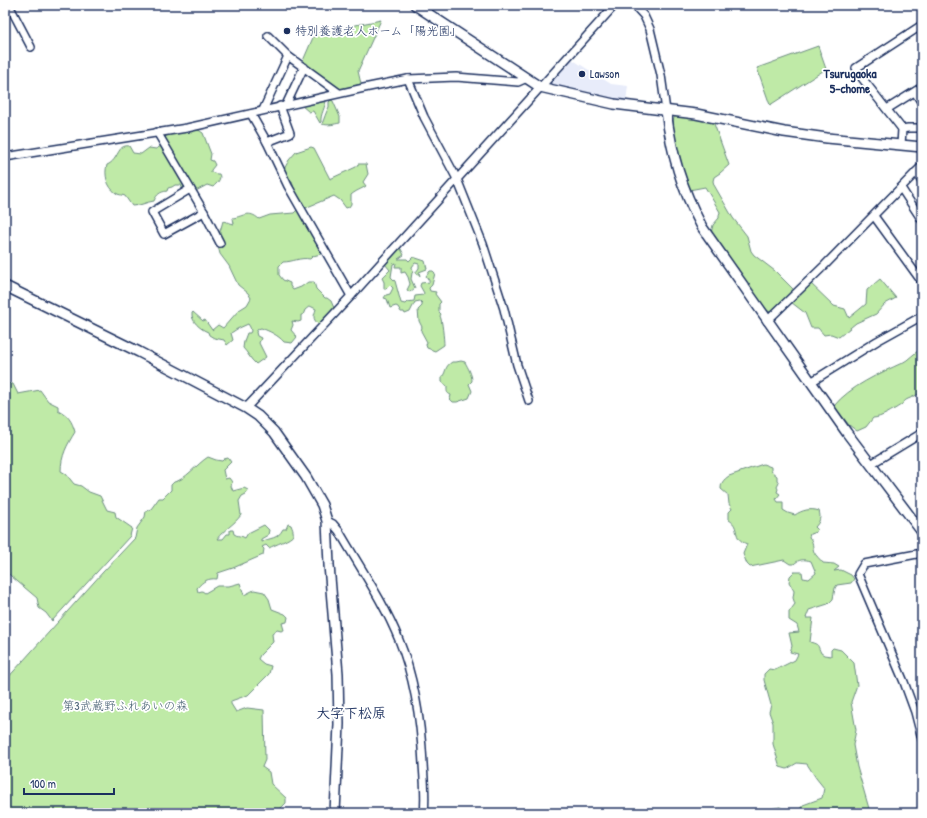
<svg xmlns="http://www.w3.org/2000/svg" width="927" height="818" font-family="'Patrick Hand','Klee One',sans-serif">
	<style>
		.built { fill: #e8ecfa }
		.green { fill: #bfeaa7; stroke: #6d8c82 }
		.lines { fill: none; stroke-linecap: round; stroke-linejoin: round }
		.street-casing { stroke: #1b2f5e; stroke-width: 10 }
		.secondary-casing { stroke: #1b2f5e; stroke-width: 12 }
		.street { stroke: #fff; stroke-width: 7 }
		.secondary { stroke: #fff; stroke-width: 9 }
		.poi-dot { fill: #1b2f5e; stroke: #fff; stroke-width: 1.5 }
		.labels { text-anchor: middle; stroke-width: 3.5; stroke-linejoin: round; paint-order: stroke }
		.poi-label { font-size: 12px; fill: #1b2f5e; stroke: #fff; text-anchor: start }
		.park-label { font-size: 12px; fill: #445e70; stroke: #fff }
		.neighbourhood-label { font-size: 13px; font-weight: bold; fill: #1b2f5e; stroke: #fff }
		.quarter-label { font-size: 14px; font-weight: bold; fill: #1b2f5e; stroke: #fff }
	</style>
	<rect width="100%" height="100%" fill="#fff"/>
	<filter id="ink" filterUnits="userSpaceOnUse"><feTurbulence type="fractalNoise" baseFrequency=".025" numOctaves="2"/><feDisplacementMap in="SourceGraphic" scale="8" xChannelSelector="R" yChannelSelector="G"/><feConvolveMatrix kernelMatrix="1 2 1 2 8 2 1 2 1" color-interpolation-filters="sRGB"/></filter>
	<g filter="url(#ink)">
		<path class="built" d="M570,58L611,84L628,86L626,102L547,84Z"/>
		<g class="green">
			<path d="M381,20L358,71L361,84L338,90L302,63L315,33Z"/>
			<path d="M818,46L826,69L770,105L757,68Z"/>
			<path d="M326,99C326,107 320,114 321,122L320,123L313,111L309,112L301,105Z"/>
			<path d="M331,100L333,101L340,117V123C334,124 329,126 322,124C324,119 326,112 329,107V102Z"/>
			<path d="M675,115L713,121L729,165L720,173L714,177L713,181L714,185L733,218L747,236L751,251L754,255L775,271L794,290L807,280L834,306L845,309L849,318L866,304L867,290L880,279L896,298L885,304L876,314L856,323L839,337L831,334L824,335L818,328H811L805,313L787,299L772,313L765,309L738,271V268L731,263L729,257L726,256L711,233L713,225L719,218V215L720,212L705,187L689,190C686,176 668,126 675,115Z"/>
			<path d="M197,129L203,133L211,154L210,160L213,161L215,165L211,170V172L217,174H219C222,179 217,183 213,187L207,185L194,192L183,190L181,185H175L172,187L168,188L167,191C160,192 157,194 154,201C146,202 140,206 132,206L125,196C123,195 118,195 116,193C107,187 104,174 107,165C119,160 117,144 129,146L133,153L141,154L149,148L156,149L161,146L164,137L174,133Z"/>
			<path d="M311,147L314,148L330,179L356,167L358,164H366L368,174L363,182L366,186C360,190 357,190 351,195V204L349,207L346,208L340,200L334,196L305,208L300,214L303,217L304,222L309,227L319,233L324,242L321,254L313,256L310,259C300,257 293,262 283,262L279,266V275L283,280L290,283V286L293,290L301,287L308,282H314L316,289L325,298H327L331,301L334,308L318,324C312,318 314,316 316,309L310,306L305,310L303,315H301V321L298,322L292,321L293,325L291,330L297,337L292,343L284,342C278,335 269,331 261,328L258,329L256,332L257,336L261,338L259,343L266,357L256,364C250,359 248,353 243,348L244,341L247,333H250L251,331L250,327L248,324L237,329L231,333L233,340L227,345L224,340L214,338L209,335L208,332C200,329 191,321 192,313L193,312L203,321L205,320L212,330L218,325L223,328L239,310L247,305L251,298L248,293L238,285L229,266L220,254L217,242L223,221L234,224L233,218C244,216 249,210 259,219L270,215L294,213L297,210L299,203L292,182L286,181L283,171L289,160L296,152Z"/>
			<path d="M401,249L404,255L398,259H407L409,261L413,257L425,261L427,269L419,272L420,276L416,274V272L419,268V264L415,263L412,267L413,272L412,273L411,279L415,288L410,292L407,290L410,284L408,277L405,272L401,273V267H395L396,263L393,264L391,277L395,281L401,303L405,304L407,302L414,301L415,296L423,295L424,293L420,286L421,283L430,282L426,276L430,271H433L435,273L432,285L429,288L430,291L436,292L435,294L441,302L439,304V312L441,314L440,316C442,319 444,340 444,345L435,351L427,348L426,345L427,342L421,331L422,327L419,321L418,310L422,306V303L420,301L415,302L410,312L405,314L404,312H401L398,307L396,306L390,308L387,299L384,298L386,295L390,294L393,288L390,285L386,289H384V282L382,278L390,270L385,264L395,251Z"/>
			<path d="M922,349V392C917,395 913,397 908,399C905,400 903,403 901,405C893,410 881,418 873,418L866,427L857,431L849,425L834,406C849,387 880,373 902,363C909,360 914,352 922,349Z"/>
			<path d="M461,361L465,362C468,368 472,374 472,381L469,384L472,391L469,398L457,402H453L450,399L451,395C446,393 447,391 447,386L442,382V377C447,371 444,367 452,362H456Z"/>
			<path d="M5,383L13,384L18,394L40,390L48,401L58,406V410C68,415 72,421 75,432C67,445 61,456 61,471L66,474L74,484L81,486L89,492L100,496L107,510L115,512L116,517L132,528L130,536L52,621L46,613L39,608L37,598L5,571Z"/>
			<path d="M208,457L216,460L222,461L224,459L228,458L231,462L223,470L225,479L229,478L232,482L231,486L233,491L244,488L248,490L246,494L242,496L239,501L241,515C234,525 223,530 217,539H223L227,534H230V530H233L234,534C238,537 241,535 245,538L248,533L264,525L269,530L268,535L261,539V542C271,537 277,540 283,529H286L288,524L291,525C292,528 294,531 293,535C292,539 274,545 269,548L266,545L262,547L264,549L263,555L233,568L218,573L217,579C208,578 203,581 197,588L198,592L202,591L205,593L217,586H229L240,583L244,595L254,590L264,592L269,599L272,609L285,614L288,617L287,622L282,623L284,630L281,631L277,630L272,634L273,642L260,655L258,659L264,664L271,666L269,674L248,695L231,701V704L236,712L247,708L264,710L265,760L262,767L269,772L271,784L286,798V803L279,810V813H5V681L103,572L135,538L137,528L145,517L146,511L151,509L159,498H163L171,490V485L174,482C184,481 198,463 208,457Z"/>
			<path d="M763,464L771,467V471L777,476V480L779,483L777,487L778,489L777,492L780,494L776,499L778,502H783V510L788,513L795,515C802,510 811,508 819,511C821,517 820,522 815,527L817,529L816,532L810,534L809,537C814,542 812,547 814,552C816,556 820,559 823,563L834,564L839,567L834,571L841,570L851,575L854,579L851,583L837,585L835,588L833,599L828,604L809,610L806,618H813L810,642C820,645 817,645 821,653L824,655L831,656V650L833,648L841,650L854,663L857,685L851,702L856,730L853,745L857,767L870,812L751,813L780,807L784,810L798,812L803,805L822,798L824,788L816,778L807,764L797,763L787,769L780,767L773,744V723L769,712L771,705L764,680V674L769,669L775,670L795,660L798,654L790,652L792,646L789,633L799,632L797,625L789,620V612L795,604L793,598L794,591L789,582L790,576L794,572H802L803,578L809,579L816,573L811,561C804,559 799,559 794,564H790L784,560L750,567L747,564L743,554L747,544C731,538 741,527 729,520V512L732,509L729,504L728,495L721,489C721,483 723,480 729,476Z"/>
		</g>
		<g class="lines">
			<g class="street-casing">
				<g id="street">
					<path d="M9,5L31,47"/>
					<path d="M634,5L644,16L650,29L661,75L666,111"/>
					<path d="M268,36L288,56L339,93"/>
					<path d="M408,79L424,117L457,179L483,244L504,309L517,365L529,401"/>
					<path d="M915,92L922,103"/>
					<path d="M286,105L304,67"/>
					<path d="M887,109L922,87"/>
					<path d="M263,110L288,56"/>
					<path d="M251,114L267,142L288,186L351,296"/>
					<path d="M902,129L908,128H922"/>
					<path d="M157,132L204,212L220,243"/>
					<path d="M267,142L290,133L280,106"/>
					<path d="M901,145L902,129L862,78L856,68L922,25"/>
					<path d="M5,157L187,128L364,88L408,79L456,77L518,82L527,78"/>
					<path d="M916,172L922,182"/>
					<path d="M901,188L922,220"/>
					<path d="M190,189L152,212L164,234L204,212"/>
					<path d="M874,216L922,282"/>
					<path d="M767,321L825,265L922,166"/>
					<path d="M811,382L877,341L922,316"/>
					<path d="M246,408L351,296L615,5"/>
					<path d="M871,464L922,433"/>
					<path d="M327,521L333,524L339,531C359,566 384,602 399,640C415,679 421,722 423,764C424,781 426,797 424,813"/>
					<path d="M922,553L864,564L858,574L904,682L915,712L922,739"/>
				</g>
			</g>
			<g class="secondary-casing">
				<g id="secondary">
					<path d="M415,5L540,87L614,104L696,114L784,132L827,138L922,147"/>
					<path d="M666,111C672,156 681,187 702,227L847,433L922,532"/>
					<path d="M5,286L139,352L246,408L258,416L274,432L306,477L322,505L327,521L329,565L338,674L339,724L335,813"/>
				</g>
			</g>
			<use href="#street" class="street"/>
			<use href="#secondary" class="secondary"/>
		</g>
	</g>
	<g class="poi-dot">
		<circle cx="287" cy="31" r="4"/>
		<circle cx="582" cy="74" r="4"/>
	</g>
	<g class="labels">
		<g class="poi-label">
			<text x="295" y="35">特別養護老人ホーム「陽光園」</text>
			<text x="590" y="78">Lawson</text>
		</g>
		<g class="park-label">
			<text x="125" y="710">第3武蔵野ふれあいの森</text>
		</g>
		<g class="neighbourhood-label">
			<text x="850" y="78">Tsurugaoka<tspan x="850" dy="15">5-chome</tspan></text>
		</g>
		<g class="quarter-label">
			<text x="351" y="718">大字下松原</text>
		</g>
	</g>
	<rect width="927" height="818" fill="none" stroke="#fff" stroke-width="20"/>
	<rect x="10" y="10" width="907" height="798" fill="none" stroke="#1b2f5e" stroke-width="1.5" filter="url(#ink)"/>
	<path d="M24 788v6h90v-6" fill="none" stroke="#1b2f5e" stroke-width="2"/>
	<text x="30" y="788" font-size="12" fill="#1b2f5e" stroke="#ffffff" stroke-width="3" paint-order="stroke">100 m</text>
</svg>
